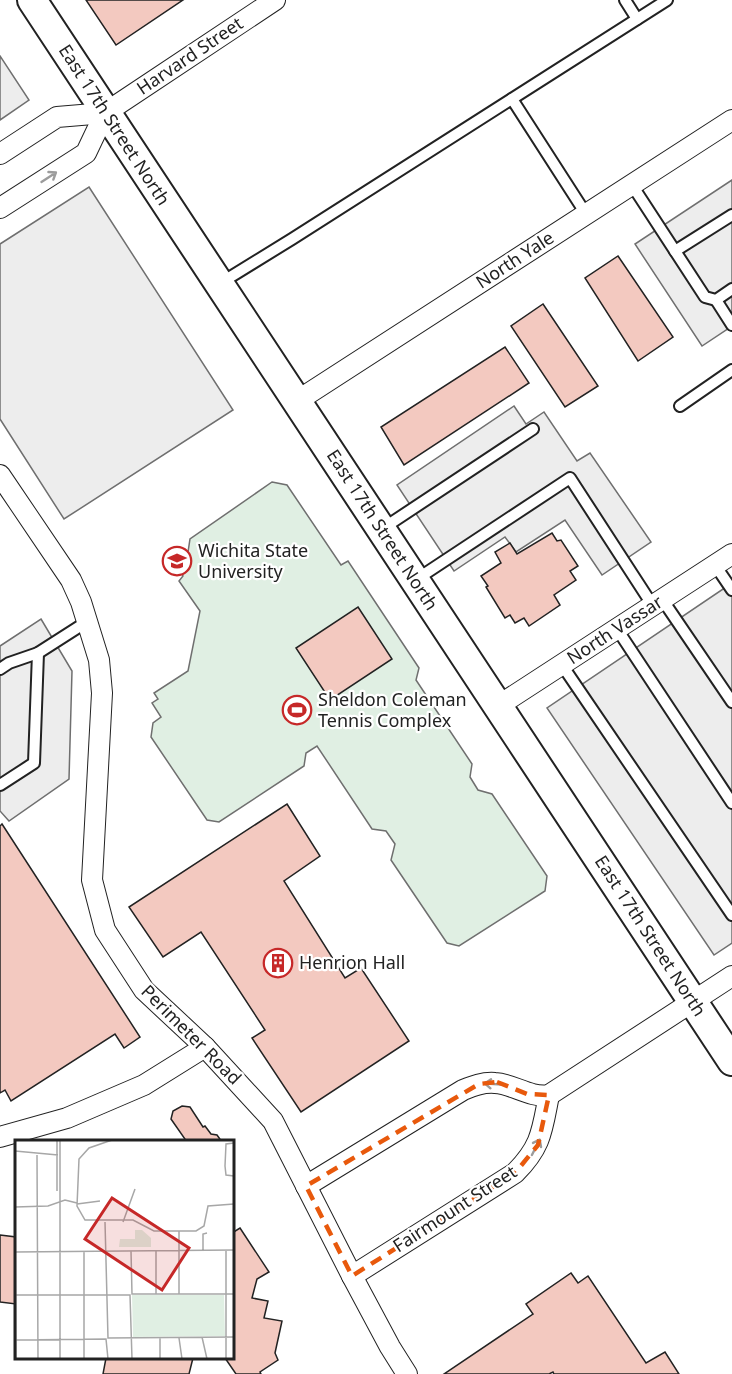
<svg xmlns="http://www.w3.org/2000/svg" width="732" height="1374" font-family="'Noto Sans',sans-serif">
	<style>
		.green { fill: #e0efe3; stroke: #6f6f6f; stroke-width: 1.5 }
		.parking { fill: #ededed; stroke: #6f6f6f; stroke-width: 1.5 }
		.building { fill: #f3c9c0; stroke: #222; stroke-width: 1.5 }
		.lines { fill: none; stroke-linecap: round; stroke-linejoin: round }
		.lane-casing { stroke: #222; stroke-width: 14 }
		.street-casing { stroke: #222; stroke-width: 22 }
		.secondary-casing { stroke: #222; stroke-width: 32 }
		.lane { stroke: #fff; stroke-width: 10 }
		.street { stroke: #fff; stroke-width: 20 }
		.secondary { stroke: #fff; stroke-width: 28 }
		.oneway { stroke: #9c9c9c }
		.marked { fill: none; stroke: #e8590c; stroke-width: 4.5; stroke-dasharray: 12 8; stroke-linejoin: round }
		.labels { text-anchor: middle; stroke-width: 4.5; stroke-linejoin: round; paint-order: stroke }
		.street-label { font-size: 18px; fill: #222; stroke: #fff }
		.poi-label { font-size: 18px; fill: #222; stroke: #fff; text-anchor: start }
		.inset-road { fill: none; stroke: #a7a7a7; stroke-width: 1.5 }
		.view { fill: #c62828; fill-opacity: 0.15; stroke: #c62828; stroke-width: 3 }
		.inset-edge { fill: none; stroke: #222; stroke-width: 3 }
	</style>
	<rect width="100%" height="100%" fill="#fff"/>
	<path class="green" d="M272,482L287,485L341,565L348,561L419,668L416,680L472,764L470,777L478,790L492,794L547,876L545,891L459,946L447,943L391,860L395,844L386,831L372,829L317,746L306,753L304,766L219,822L207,820L151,737L153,723L161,717L152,703L158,699L154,693L188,671L200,611L179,581L183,576L175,561L188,552L190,539Z"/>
	<g class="parking">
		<path d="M0,56L29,100L0,120Z"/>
		<path d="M732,180V326L702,346L635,244Z"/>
		<path d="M89,187L233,410L64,519L0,419V244Z"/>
		<path d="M514,406L526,424L544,412L577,461L590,453L651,542L602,575L565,520L516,552L505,537L454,571L397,485Z"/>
		<path d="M732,583V943L714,955L547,708Z"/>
		<path d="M41,619L72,671L69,779L9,821L0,811V646Z"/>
	</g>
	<g class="building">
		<path d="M86,0H183L116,45Z"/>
		<path d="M618,256L673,337L638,361L585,278Z"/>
		<path d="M543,304L598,386L565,407L511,326Z"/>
		<path d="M505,347L529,383L404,465L381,427Z"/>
		<path d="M552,533L557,541L561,540L578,566L570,571L576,580L554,595L560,605L529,626L524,618L515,623L510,615L505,618L486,587L488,586L481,576L501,563L495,552L510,543L517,554Z"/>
		<path d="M358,607L392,659L330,700L296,648Z"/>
		<path d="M287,804L320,856L284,881L345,978L361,968L409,1041L301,1112L252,1038L265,1030L201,932L163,957L129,907Z"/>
		<path d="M2,824L140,1037L124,1048L115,1034L11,1101L5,1090L0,1093V826Z"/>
		<path d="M182,1106L190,1107L203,1127L205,1126L211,1134L217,1135L222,1142H181L185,1139L171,1119L173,1111Z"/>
		<path d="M240,1228L269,1272L257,1279L252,1298L268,1301L264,1318L282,1321L275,1353L278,1360L260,1372L261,1374H236L225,1358H232V1233Z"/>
		<path d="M0,1235L16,1237V1304L0,1302Z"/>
		<path d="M571,1273L578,1283L588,1276L646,1363L665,1352L679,1374H554L553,1372L549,1374H444L533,1314L526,1304Z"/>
		<path d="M106,1358H193L189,1374H103Z"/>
	</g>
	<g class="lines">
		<g class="lane-casing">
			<g id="lane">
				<path d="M625,0L637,19"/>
				<path d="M512,99L586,214"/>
				<path d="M632,185L705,297L716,300L732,289"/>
				<path d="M675,251L732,215"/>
				<path d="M219,284L292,239L667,0"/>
				<path d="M716,300L732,325"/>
				<path d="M680,406L732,370"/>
				<path d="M382,529L533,429"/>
				<path d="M715,565L732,590"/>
				<path d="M417,579L570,478L653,606"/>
				<path d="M662,599L732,702"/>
				<path d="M617,629L732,803"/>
				<path d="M562,665L732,915"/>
				<path d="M0,669L9,663L38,653L88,621"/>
				<path d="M0,785L34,763L38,653"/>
			</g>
		</g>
		<g class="street-casing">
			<g id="street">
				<path d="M0,154L57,117L105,113L275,0"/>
				<path d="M0,208L86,153L105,113"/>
				<path d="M297,401L732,120"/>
				<path d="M0,475L71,580L81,602L99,660L102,693L92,880L105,930L144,990L205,1047L273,1121L352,1276L390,1347L407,1374"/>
				<path d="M498,706L732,554"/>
				<path d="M0,1137L67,1118L144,1085L205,1047"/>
				<path d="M306,1186L463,1090C473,1086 483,1082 495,1083C514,1084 529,1098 549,1095L732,976"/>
				<path d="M352,1276L515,1173C542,1146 542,1130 549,1095"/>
			</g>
		</g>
		<g class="secondary-casing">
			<path id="secondary" d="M32,0L732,1061"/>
		</g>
		<use href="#lane" class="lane"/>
		<use href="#street" class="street"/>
		<use href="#secondary" class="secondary"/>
	</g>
	<defs><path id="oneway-shaft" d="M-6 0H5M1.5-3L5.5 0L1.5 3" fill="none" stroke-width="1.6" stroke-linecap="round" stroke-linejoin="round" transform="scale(1.5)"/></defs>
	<g class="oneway">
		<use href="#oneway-shaft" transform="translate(49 177) rotate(-33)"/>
		<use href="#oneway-shaft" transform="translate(493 1084) rotate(-176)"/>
		<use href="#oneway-shaft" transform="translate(536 1147) rotate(-63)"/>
	</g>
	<path class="marked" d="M497,1082L527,1094L549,1095L538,1145L515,1173L352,1276L306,1186L479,1084Z"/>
	<defs>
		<g id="university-ring" transform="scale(1.5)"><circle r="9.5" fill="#fff" stroke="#c62828" stroke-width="1.5"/><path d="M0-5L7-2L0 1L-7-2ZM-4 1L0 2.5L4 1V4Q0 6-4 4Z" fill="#c62828"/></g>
		<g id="stadium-ring" transform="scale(1.5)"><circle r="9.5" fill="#fff" stroke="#c62828" stroke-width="1.5"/><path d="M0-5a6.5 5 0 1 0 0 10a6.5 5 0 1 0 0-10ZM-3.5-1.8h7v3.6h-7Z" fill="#c62828"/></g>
		<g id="building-ring" transform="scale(1.5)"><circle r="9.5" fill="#fff" stroke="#c62828" stroke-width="1.5"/><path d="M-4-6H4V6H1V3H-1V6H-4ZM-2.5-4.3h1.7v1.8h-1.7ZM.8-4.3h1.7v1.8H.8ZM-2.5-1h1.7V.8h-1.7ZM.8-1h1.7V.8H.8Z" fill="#c62828"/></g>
	</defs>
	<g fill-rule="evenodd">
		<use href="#university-ring" x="177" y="561"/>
		<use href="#stadium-ring" x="297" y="710"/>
		<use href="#building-ring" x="278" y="963"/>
	</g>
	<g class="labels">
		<g class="street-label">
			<text transform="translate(190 56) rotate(-34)" y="6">Harvard Street</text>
			<text transform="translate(114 125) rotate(57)" y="6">East 17th Street North</text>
			<text transform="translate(515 260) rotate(-33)" y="6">North Yale</text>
			<text transform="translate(382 530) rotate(57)" y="6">East 17th Street North</text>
			<text transform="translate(615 630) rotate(-33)" y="6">North Vassar</text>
			<text transform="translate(650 936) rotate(57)" y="6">East 17th Street North</text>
			<text transform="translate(191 1035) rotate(45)" y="6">Perimeter Road</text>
			<text transform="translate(455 1209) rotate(-33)" y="6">Fairmount Street</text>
		</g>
		<g class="poi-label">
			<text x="198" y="557">Wichita State<tspan x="198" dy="21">University</tspan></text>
			<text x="318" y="706">Sheldon Coleman<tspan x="318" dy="21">Tennis Complex</tspan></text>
			<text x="299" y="969">Henrion Hall</text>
		</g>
	</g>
	<g transform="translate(15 1140)">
		<rect width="219" height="219" fill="#fff"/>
		<path d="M120,90H127L136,98V107H104L105,99H120ZM117,155H209L210,196L118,197Z" fill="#e0efe3"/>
		<path class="inset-road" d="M97,0L74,8L64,19L62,66L70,80H118L139,91H181L189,86L193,66L219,64M219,3L211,4L210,26L211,35L219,36M0,11L43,15M22,15L23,219M0,39L1,219M42,51V0M62,64L85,61M0,67L33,66L50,60L62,63M90,82L93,198L219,197M108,82L120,49M164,91V154M164,91V109M188,110V94L192,93M211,110V219M69,111V219M116,111L117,154H219M0,112L219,110M141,154V111M0,155H115L117,219M187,197L192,219M145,198V219M164,198L167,219M0,200L91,199L93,219M45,219V0"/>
		<path class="view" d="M97,58L174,108L147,150L70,99Z"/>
		<rect width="219" height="219" class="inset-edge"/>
	</g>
</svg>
